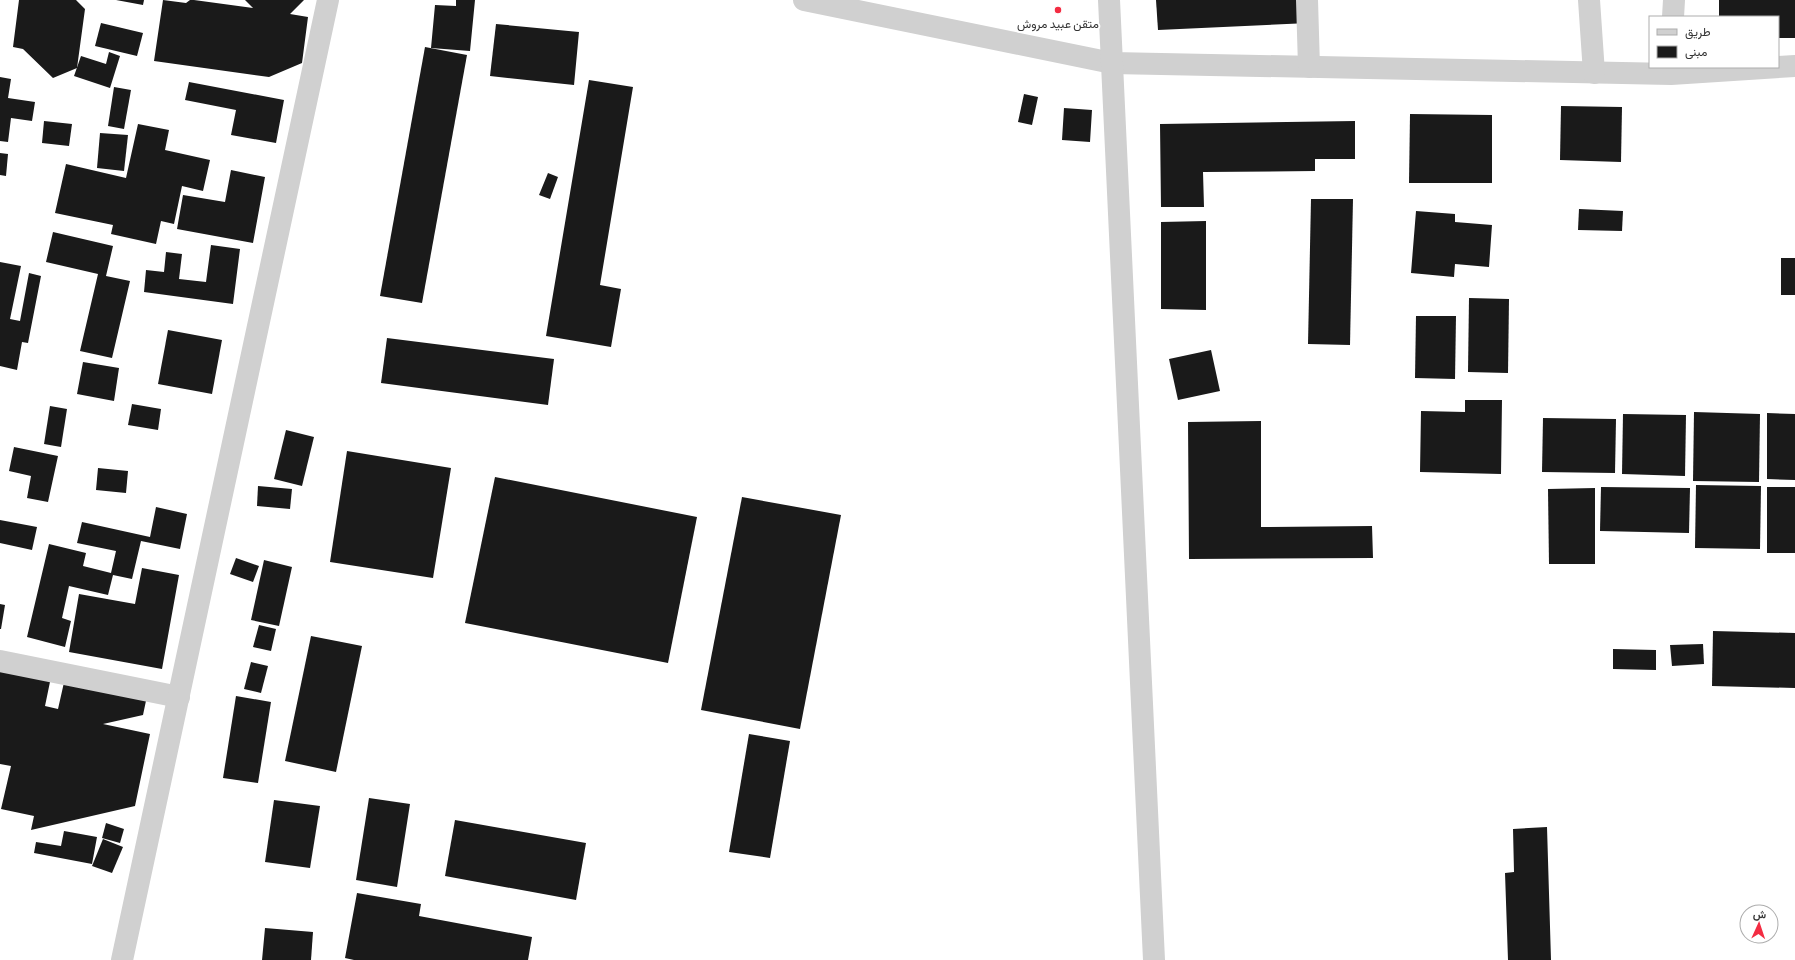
<svg xmlns="http://www.w3.org/2000/svg" width="1795" height="960" font-family="'Source Sans 3',Vazirmatn,sans-serif">
	<style>
		.building { fill: #1a1a1a }
		.lines { fill: none; stroke-linecap: round; stroke-linejoin: round }
		.minor { stroke: #d0d0d0; stroke-width: 22 }
		.poi-dot { fill: #f32c42; stroke: #fff; stroke-width: 1.5 }
		.labels { text-anchor: middle; stroke-width: 4; stroke-linejoin: round; paint-order: stroke }
		.poi-label { font-size: 12px; fill: #333; stroke: #fff }
	</style>
	<rect width="100%" height="100%" fill="#fff"/>
	<g class="building">
		<path d="M19,0H76L85,9L77,68L53,78L23,49L13,47Z"/>
		<path d="M116,0H144L143,5Z"/>
		<path d="M163,0L186,3L190,0H194L253,8L245,0H304L290,14L308,17L302,63L269,77L154,61Z"/>
		<path d="M456,0H475L470,51L431,48L435,5L456,6Z"/>
		<path d="M1156,0H1308L1309,23L1158,30Z"/>
		<path d="M1719,0H1795V38H1778V17H1719Z"/>
		<path d="M101,23L143,33L137,56L95,46Z"/>
		<path d="M496,24L579,32L574,85L490,76Z"/>
		<path d="M425,47L467,55L422,303L380,296Z"/>
		<path d="M109,52L120,56L110,88L74,76L81,56L106,64Z"/>
		<path d="M0,77L11,79L8,98L35,102L32,121L11,118L8,142L0,141Z"/>
		<path d="M589,80L633,87L600,285L621,289L611,347L546,336Z"/>
		<path d="M189,82L284,100L276,143L231,135L236,110L185,100Z"/>
		<path d="M114,87L131,90L124,129L108,126Z"/>
		<path d="M1024,94L1038,97L1032,125L1018,122Z"/>
		<path d="M1561,106L1622,107L1621,162L1560,160Z"/>
		<path d="M1064,108L1092,110L1090,142L1062,140Z"/>
		<path d="M1410,114L1492,115V183H1409Z"/>
		<path d="M44,121L72,124L69,146L42,143Z"/>
		<path d="M1355,121V159H1315V171L1203,172L1204,207H1161L1160,124Z"/>
		<path d="M138,124L169,130L165,150L210,160L203,191L182,186L174,224L161,221L156,244L111,234L113,225L55,213L66,164L126,178Z"/>
		<path d="M100,133L128,135L124,171L97,168Z"/>
		<path d="M0,153L8,154L6,176L0,175Z"/>
		<path d="M231,170L265,177L253,243L177,229L183,195L225,202Z"/>
		<path d="M548,173L558,177L550,199L539,195Z"/>
		<path d="M1311,199H1353L1350,345L1308,344Z"/>
		<path d="M1579,209L1623,211L1622,231L1578,230Z"/>
		<path d="M1416,211L1455,214V222L1492,225L1489,267L1455,264L1454,277L1411,273Z"/>
		<path d="M1206,221V310L1161,309V222Z"/>
		<path d="M53,232L113,246L106,276L130,281L112,358L80,351L98,274L46,262Z"/>
		<path d="M211,245L240,249L233,304L144,292L146,270L164,272L166,252L182,254L179,279L206,282Z"/>
		<rect x="1781" y="258" width="14" height="37"/>
		<path d="M0,262L21,266L10,319L20,321L29,273L41,276L28,343L22,342L17,370L0,366Z"/>
		<path d="M1469,298L1509,299L1508,373L1468,372Z"/>
		<path d="M1416,316H1456L1455,379L1415,378Z"/>
		<path d="M168,330L222,340L212,394L158,384Z"/>
		<path d="M387,338L554,359L548,405L381,383Z"/>
		<path d="M1211,350L1220,391L1178,400L1169,359Z"/>
		<path d="M83,362L119,368L114,401L77,394Z"/>
		<path d="M1465,400H1502L1501,474L1420,472L1421,411L1465,412Z"/>
		<path d="M132,404L161,409L158,430L128,425Z"/>
		<path d="M50,406L67,409L61,447L44,444Z"/>
		<path d="M1694,412L1760,414L1759,482L1693,481Z"/>
		<path d="M1767,413L1795,414V480L1767,479Z"/>
		<path d="M1623,414L1686,415L1685,476L1622,474Z"/>
		<path d="M1543,418L1616,419L1615,473L1542,472Z"/>
		<path d="M1261,421V527L1372,526L1373,558L1189,559L1188,422Z"/>
		<path d="M286,430L314,437L302,486L274,479Z"/>
		<path d="M14,447L58,456L48,502L27,498L31,476L9,471Z"/>
		<path d="M347,451L451,468L433,578L330,562Z"/>
		<path d="M98,468L128,471L126,493L96,490Z"/>
		<path d="M495,477L697,517L668,663L465,623Z"/>
		<path d="M1696,485L1761,486L1760,549L1695,548Z"/>
		<path d="M258,486L292,489L290,509L257,506Z"/>
		<path d="M1601,487L1690,488L1689,533L1600,531Z"/>
		<rect x="1767" y="487" width="28" height="66"/>
		<path d="M1595,488V564H1549L1548,489Z"/>
		<path d="M742,497L841,515L800,729L701,710Z"/>
		<path d="M156,507L187,514L180,549L141,541L132,579L113,575L108,595L69,586L62,618L71,621L65,647L27,637L49,544L86,553L83,566L111,573L116,551L77,543L82,522L150,537Z"/>
		<path d="M0,520L37,527L32,550L0,543Z"/>
		<path d="M236,558L259,566L253,582L230,574Z"/>
		<path d="M264,560L292,567L279,626L251,620Z"/>
		<path d="M142,568L179,575L162,669L69,652L79,594L135,604Z"/>
		<path d="M0,604L5,605L1,629H0Z"/>
		<path d="M259,625L276,629L271,651L253,647Z"/>
		<path d="M1713,631L1795,633V688L1712,686Z"/>
		<path d="M311,636L362,646L336,772L285,761Z"/>
		<path d="M1703,644L1704,664L1672,666L1670,645Z"/>
		<path d="M1613,649L1656,650V670L1613,669Z"/>
		<path d="M0,659L51,677L45,706L58,709L65,678L147,696L143,715L103,724L150,734L135,806L31,830L34,816L1,809L11,766L0,764Z"/>
		<path d="M251,662L268,666L261,693L244,689Z"/>
		<path d="M236,696L271,702L258,783L223,778Z"/>
		<path d="M749,734L790,741L770,858L729,852Z"/>
		<path d="M369,798L410,804L397,887L356,880Z"/>
		<path d="M274,800L320,806L310,868L265,862Z"/>
		<path d="M455,820L586,843L576,900L445,876Z"/>
		<path d="M106,823L124,829L120,843L102,838Z"/>
		<path d="M1547,827L1551,960H1508L1505,873L1514,872L1513,829Z"/>
		<path d="M64,831L97,837L92,864L34,853L36,842L61,846Z"/>
		<path d="M103,839L123,847L112,873L92,866Z"/>
		<path d="M357,893L421,904L419,916L532,937L528,960H354L345,958Z"/>
		<path d="M265,928L313,932L311,960H262Z"/>
	</g>
	<g class="lines">
		<g class="minor">
			<path d="M804,0L1112,63L1671,74L1795,66"/>
			<path d="M1109,0L1154,960"/>
			<path d="M1307,0L1309,67"/>
			<path d="M1589,0L1594,73"/>
			<path d="M1673,17L1674,0"/>
			<path d="M0,661L179,697"/>
			<path d="M122,960L328,0"/>
		</g>
	</g>
	<circle class="poi-dot" cx="1058" cy="10" r="4"/>
	<g class="labels">
		<g class="poi-label">
			<text x="1058" y="28">متقن عبيد مروش</text>
		</g>
	</g>
	<rect x="1649" y="16" width="130" height="52" fill="#ffffff" stroke="#adadad"/>
	<rect x="1657" y="29" width="20" height="6" fill="#d0d0d0" stroke="#adadad"/>
	<text x="1685" y="36" font-size="12" fill="#333333">طريق</text>
	<rect x="1657" y="46" width="20" height="12" fill="#1a1a1a" stroke="#adadad"/>
	<text x="1685" y="56" font-size="12" fill="#333333">مبنى</text>
	<g transform="translate(1759 924) rotate(3)"><circle r="19" fill="#ffffff" stroke="#adadad"/>
	<path d="M0-3L7 15L0 10L-7 15Z" fill="#f32c42"/>
	<text y="-6" font-size="11" font-weight="bold" text-anchor="middle" fill="#333333">ش</text>
	</g>
</svg>
